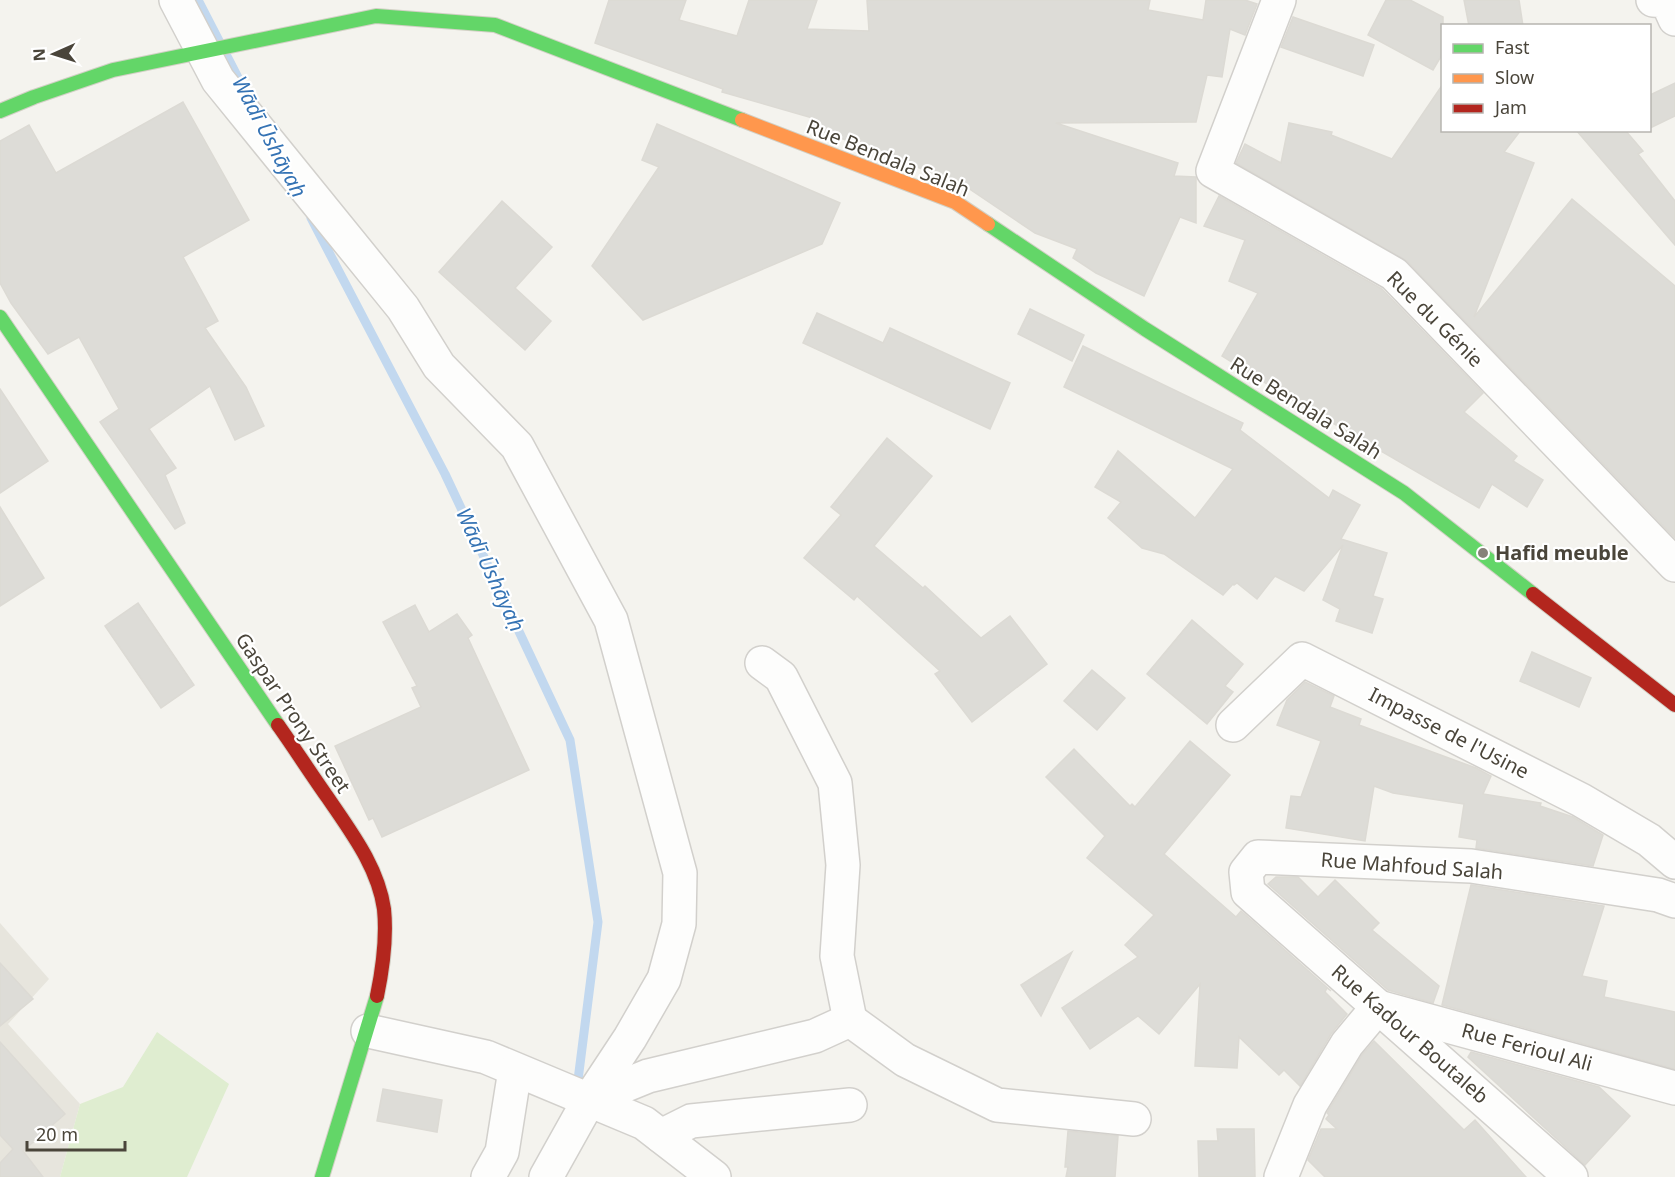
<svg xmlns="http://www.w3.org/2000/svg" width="1675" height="1177" font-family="'Noto Sans',sans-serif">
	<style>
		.residential { fill: #e7e5dd }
		.green { fill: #dfedd0 }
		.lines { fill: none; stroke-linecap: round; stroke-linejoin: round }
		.stream { stroke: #c2d8ef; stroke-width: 9 }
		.building { fill: #dddcd7; stroke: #dcdad4; stroke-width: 1.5 }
		.street-casing { stroke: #d2d0cc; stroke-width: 36 }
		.fast-casing { stroke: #d2d0c5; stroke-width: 16 }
		.slow-casing { stroke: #d2d0c5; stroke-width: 16 }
		.jam-casing { stroke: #d2d0c5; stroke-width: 16 }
		.street { stroke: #fdfdfc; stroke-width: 33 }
		.fast { stroke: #63d668; stroke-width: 14 }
		.slow { stroke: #ff974d; stroke-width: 14 }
		.jam { stroke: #b3261e; stroke-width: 14 }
		.poi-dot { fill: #868279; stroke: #fff; stroke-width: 2 }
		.labels { text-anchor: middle; stroke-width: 4.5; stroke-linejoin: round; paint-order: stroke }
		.street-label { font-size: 20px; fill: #4a453a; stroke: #fff }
		.poi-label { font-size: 20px; font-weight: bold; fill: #4a453a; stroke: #fff; text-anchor: start }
		.water-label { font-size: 21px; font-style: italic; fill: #3573b4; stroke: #fff }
	</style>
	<rect width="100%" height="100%" fill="#f4f3ee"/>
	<path class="residential" d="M0,923L49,979L8,1024L80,1104L60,1177H0Z"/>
	<path class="green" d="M157,1032L229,1084L187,1177H60L80,1104L123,1087Z"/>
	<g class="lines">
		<g class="stream">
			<path d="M198,0L245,91"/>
			<path d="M311,218L445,474L570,740L598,922L577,1088"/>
		</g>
	</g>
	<g class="building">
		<path d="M609,0H686L679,20L737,36L749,0H817L807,29L869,31L867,0H1150L1148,10L1203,20L1206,0H1245L1257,4L1245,35L1230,29L1222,77L1207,75L1196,122L1056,123L1178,163L1174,176L1196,177V223L1180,217L1144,296L1096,273L1073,258L1077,249L1035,233L962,184L814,128L816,119L722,92L723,89L595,43Z"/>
		<path d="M1386,0H1410L1443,17V53L1433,70L1368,35Z"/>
		<path d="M1464,0H1519L1523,26H1469Z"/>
		<path d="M1293,17L1374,45L1363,76L1281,47Z"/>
		<path d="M1675,83V116L1650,128V95Z"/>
		<path d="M1443,84V130H1521L1504,152L1534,163L1474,317L1572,199L1675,286V538L1407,261L1236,163L1245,144L1281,163L1289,123L1332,132L1331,135L1392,159Z"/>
		<path d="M183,102L249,220L183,257L218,321L205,328L246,387L264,426L235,440L210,386L149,429L176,468L165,475L185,523L175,529L100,422L119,409L79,337L48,354L11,303L0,283V141L29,125L56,173Z"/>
		<path d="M657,124L840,203L822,244L643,320L592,266L659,167L642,160Z"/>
		<path d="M1576,130H1625L1643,151L1638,154L1675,201V245Z"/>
		<path d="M1219,196L1382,289L1483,393L1464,412L1517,456L1513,461L1543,480L1527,507L1492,484L1479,508L1288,397L1222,356L1258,293L1229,281L1245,240L1204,226Z"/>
		<path d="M502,201L552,247L515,288L551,321L525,350L439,272Z"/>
		<path d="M1030,309L1084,335L1072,361L1018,334Z"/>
		<path d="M817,313L883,343L890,328L1010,383L990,429L803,343Z"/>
		<path d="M1083,346L1243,423L1240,430L1329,498L1333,490L1360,505L1341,539L1387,553L1373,596L1383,599L1372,633L1336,621L1340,609L1323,600L1343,545L1304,591L1275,576L1257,599L1237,583L1234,585L1233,584L1223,595L1164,554L1142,548L1108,518L1121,502L1095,487L1118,451L1195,518L1233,469L1064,387Z"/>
		<path d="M0,389L48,461L0,493Z"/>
		<path d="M887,438L932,476L874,546L923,588L925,586L981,638L1010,616L1047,664L972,722L935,674L940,671L857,596L854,600L804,558L841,515L831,507Z"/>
		<path d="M0,507L44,578L0,606Z"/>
		<path d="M138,603L194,685L161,708L105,626Z"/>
		<path d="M415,605L429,632L457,614L472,635L468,638L529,770L382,837L373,818L369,820L335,746L421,707L412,688L417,686L383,622Z"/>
		<path d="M1192,620L1243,664L1225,686L1233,692L1207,724L1147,674Z"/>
		<path d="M1532,652L1591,678L1579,707L1520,681Z"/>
		<path d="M1092,670L1125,698L1097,730L1064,701Z"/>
		<path d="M1305,682L1334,696L1330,707L1361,719L1359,725L1476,768L1491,776L1483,794L1541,803L1540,806L1573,817L1603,835L1593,866L1476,848L1477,840L1459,837L1464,804L1393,793L1374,786L1365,841L1286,828L1291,796L1301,797L1321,741L1277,725L1287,700Z"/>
		<path d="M1190,741L1230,775L1164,854L1236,917L1241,911L1331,991L1327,988L1325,992L1347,1014L1331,1034L1300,1086L1284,1070L1279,1075L1239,1037L1237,1068L1195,1066L1200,984L1159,1034L1138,1016L1090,1049L1062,1008L1138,957L1125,945L1154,915L1087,858L1105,836L1046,777L1074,749L1130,806L1132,804L1135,807Z"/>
		<path d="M1276,877H1298L1318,897L1335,880L1379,923L1372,930L1439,986L1433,1003L1388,990L1268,884Z"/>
		<path d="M1471,885L1604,906L1582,976L1607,981L1604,997L1675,1012V1069L1442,1005Z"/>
		<path d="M1072,952L1041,1016L1021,985Z"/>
		<path d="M0,963L33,999L0,1026Z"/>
		<path d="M1374,1041L1464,1130L1475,1120L1526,1177H1325L1308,1160L1321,1129H1337L1326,1119L1329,1115L1327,1113L1362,1055Z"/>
		<path d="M0,1042L65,1114L23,1151L43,1177H0V1163L13,1149L0,1135Z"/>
		<path d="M1471,1052L1599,1087L1630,1116L1585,1165L1468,1057Z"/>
		<path d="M383,1089L442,1100L437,1132L377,1121Z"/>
		<path d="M1217,1129H1254L1255,1177H1199L1198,1141H1218Z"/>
		<path d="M1068,1131L1118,1136L1115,1177H1066L1068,1167H1065Z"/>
	</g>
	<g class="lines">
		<g class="street-casing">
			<g id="street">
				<path d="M176,0L218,80L403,308L439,366L517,446L611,620L680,873L679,924L664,979L630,1038L589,1100L546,1177"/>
				<path d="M1279,0L1213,171L1394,274L1675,565"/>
				<path d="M1653,0L1667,1L1675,19"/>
				<path d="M762,663L781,677L835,783L843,865L837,956L850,1020"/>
				<path d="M1233,725L1302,659L1581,800L1649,840L1675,862"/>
				<path d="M368,1031L486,1057L644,1123L714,1177"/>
				<path d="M589,1100L648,1076L815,1036L850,1020L905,1060L997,1105L1134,1119"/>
				<path d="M661,1136L691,1121L850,1105"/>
				<path d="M488,1177L502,1152L515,1070"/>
				<path d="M1281,1177L1310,1105L1347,1044L1378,1007L1675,1088"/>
				<path d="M1571,1177L1248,892L1246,872L1258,857L1471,866L1658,895L1675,901"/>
			</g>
		</g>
		<g class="fast-casing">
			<g id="fast">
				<path d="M0,111L34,97L113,70L376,16L495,25L742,120"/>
				<path d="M988,224L1145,329L1404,493L1533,594"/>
				<path d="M0,317L278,725"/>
				<path d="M322,1177L377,996"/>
			</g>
		</g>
		<g class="slow-casing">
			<path id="slow" d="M742,120L955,202L988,224"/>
		</g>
		<g class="jam-casing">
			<g id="jam">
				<path d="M1533,594L1675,705"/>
				<path d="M278,725C295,749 311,774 328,798C351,832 378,867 384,909C387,938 383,967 377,996"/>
			</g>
		</g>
		<use href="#street" class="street"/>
		<use href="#fast" class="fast"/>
		<use href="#slow" class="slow"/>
		<use href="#jam" class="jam"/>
	</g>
	<circle class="poi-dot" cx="1483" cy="553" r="6"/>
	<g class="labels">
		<g class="street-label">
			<text transform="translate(888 158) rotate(22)" y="7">Rue Bendala Salah</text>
			<text transform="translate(1435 319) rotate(45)" y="7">Rue du Génie</text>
			<text transform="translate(1306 408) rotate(32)" y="7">Rue Bendala Salah</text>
			<text transform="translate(293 713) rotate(56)" y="7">Gaspar Prony Street</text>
			<text transform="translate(1449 733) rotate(27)" y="7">Impasse de l'Usine</text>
			<text transform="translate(1412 866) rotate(4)" y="7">Rue Mahfoud Salah</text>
			<text transform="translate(1410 1034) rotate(41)" y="7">Rue Kadour Boutaleb</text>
			<text transform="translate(1527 1047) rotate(15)" y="7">Rue Ferioul Ali</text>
		</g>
		<g class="poi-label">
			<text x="1495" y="560">Hafid meuble</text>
		</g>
		<g class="water-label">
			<text transform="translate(269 137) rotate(62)" y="7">Wādī Ūshāyaḥ</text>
			<text transform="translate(490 570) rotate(65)" y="7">Wādī Ūshāyaḥ</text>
		</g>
	</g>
	<rect x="1441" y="24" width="210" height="108" fill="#ffffff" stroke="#b7b5b0" stroke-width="1.5"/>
	<rect x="1453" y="44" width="30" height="9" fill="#63d668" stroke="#b7b5b0" stroke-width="1.5"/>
	<text x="1495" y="54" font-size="18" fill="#4a453a">Fast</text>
	<rect x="1453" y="74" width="30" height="9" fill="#ff974d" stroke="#b7b5b0" stroke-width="1.5"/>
	<text x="1495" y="84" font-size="18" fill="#4a453a">Slow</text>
	<rect x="1453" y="104" width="30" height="9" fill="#b3261e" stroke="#b7b5b0" stroke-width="1.5"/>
	<text x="1495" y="114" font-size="18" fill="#4a453a">Jam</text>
	<g transform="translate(54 54) rotate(267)" stroke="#ffffff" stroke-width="4.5" paint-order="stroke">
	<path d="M0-4.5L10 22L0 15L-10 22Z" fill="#4a453a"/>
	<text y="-9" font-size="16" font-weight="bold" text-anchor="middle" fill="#4a453a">N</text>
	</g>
	<path d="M27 1141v9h98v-9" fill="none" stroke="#4a453a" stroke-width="3"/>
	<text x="36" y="1141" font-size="18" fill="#4a453a" stroke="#ffffff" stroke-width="4.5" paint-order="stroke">20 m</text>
</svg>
